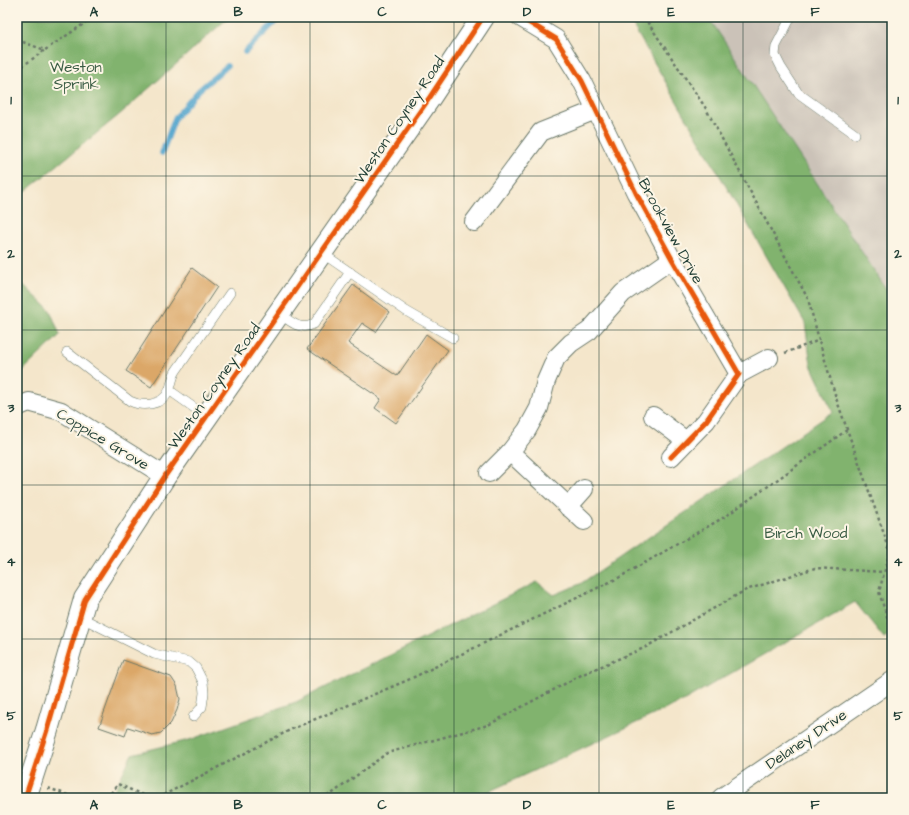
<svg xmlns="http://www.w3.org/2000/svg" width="909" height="815" font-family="'Architects Daughter',sans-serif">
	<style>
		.industrial { fill: #cbc2b8 }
		.forest { fill: #81b36e; stroke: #507851 }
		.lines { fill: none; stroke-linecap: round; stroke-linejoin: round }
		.stream { stroke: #51a4cd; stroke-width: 5.5 }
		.building { fill: #dba767 }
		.service-casing { stroke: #6a7869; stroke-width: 10 }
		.minor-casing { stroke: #6a7869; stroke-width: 20 }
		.tertiary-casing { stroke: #6a7869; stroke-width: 24 }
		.path { stroke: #6a7869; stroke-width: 2.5; stroke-dasharray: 3 3; stroke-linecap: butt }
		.service { stroke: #fff; stroke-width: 9 }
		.minor { stroke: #fff; stroke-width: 18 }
		.tertiary { stroke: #fff; stroke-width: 22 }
		.cycleway-casing { stroke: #fcf5e5; stroke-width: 8 }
		.cycleway { stroke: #e8590c; stroke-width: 5 }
		.grid { fill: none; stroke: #1f3d34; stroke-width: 1; stroke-opacity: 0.55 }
		.labels { text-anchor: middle; stroke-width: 4; stroke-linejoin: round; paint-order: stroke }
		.park-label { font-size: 15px; fill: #395b43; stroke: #fcf5e5 }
		.street-label { font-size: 15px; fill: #1f3d34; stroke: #fcf5e5 }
		.neatline { fill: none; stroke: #1f3d34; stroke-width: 1.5 }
		.grid-label { font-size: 13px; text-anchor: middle; font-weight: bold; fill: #1f3d34 }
	</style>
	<rect width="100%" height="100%" fill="#fcf5e5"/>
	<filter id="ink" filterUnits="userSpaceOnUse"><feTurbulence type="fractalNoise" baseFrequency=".025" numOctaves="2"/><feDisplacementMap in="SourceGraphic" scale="8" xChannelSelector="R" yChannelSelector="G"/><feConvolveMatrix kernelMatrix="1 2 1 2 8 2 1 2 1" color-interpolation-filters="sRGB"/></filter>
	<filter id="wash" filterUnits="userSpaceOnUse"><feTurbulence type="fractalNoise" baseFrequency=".012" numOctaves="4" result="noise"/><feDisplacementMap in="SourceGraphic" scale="16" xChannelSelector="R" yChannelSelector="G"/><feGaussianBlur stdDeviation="0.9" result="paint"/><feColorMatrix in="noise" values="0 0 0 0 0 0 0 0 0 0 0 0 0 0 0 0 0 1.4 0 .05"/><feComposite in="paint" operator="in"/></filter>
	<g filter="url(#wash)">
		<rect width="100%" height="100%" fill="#f4e6cb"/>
		<path class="industrial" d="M705,17H892V298L713,24Z"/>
		<g class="forest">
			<path d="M17,17H229L119,115L17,198Z"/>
			<path d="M628,17H705L713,24L892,298V633L884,638L855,602L681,702L475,798H102L103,794L111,797L132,754L189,740L296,702L537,582L554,595L580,584L833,412L811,365L805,323Z"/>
			<path d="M17,279L50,310L60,335L17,376Z"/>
		</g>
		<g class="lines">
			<g class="stream">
				<path d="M245,52L280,17"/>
				<path d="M162,153L175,118L199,90L227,66"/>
			</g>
		</g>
		<g id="blocks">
			<g class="building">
				<path d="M192,268L217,287L151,387L126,371Z"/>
				<path d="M353,285L390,312L376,332L362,323L348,343L397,376L426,334L448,350L396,423L375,408L381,399L307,349Z"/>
				<path d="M123,660L171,677L177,686L180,699L177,710L171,723L161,733L152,735L128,727L125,736L99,727Z"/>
			</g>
		</g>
	</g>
	<g filter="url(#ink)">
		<use href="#blocks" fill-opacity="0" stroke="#6a7869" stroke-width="1"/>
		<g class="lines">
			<g class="service-casing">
				<g id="service">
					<path d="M791,17L776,46L775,55L781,67L798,93L855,134"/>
					<path d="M322,253L406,311L453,338"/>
					<path d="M280,314C291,322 300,331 314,324L350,272"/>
					<path d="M67,352L130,401C142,407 162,406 169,391C172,384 172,377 176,371L230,293"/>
					<path d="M169,390L207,417"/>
					<path d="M80,617L154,654L189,662L196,668L203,682L204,693L202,707L193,717"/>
				</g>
			</g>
			<g class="minor-casing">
				<g id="minor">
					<path d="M520,17L556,39L582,81L636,193L672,259L739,374L706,421L671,457"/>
					<path d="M474,222L541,132L596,110"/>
					<path d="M739,374L769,358"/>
					<path d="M17,407L29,402L61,411L165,476"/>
					<path d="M653,416L686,441"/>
					<path d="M489,473L510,452"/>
					<path d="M568,507L584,489"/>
					<path d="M584,521L510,452L527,430L539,408L546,381L556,358L571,343L589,331L623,293L672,259"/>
					<path d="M721,798L892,681"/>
				</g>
			</g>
			<g class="tertiary-casing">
				<path id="tertiary" d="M25,798L47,730L85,599L165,476L430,97L483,17"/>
			</g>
			<g class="path">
				<path d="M644,17L705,107L808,299L820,343"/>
				<path d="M17,40L45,50L94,17"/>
				<path d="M17,70L45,50"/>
				<path d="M785,353L817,341L820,343L836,398L890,551L879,592L892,632"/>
				<path d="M48,788L76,798"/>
				<path d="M107,798L118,784L149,798"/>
				<path d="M158,798L292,729L408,680L620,577L726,516L847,430"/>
				<path d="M321,798L333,793L387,753L488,725L583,674L644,648L746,590L815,568L884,572"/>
			</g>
			<use href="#service" class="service"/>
			<use href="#minor" class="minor"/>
			<use href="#tertiary" class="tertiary"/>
			<g class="cycleway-casing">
				<g id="cycleway">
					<path d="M520,17L556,39L582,81L636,193L672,259L739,374L706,421L671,457"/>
					<path d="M25,798L47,730L85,599L165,476L430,97L483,17"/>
				</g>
			</g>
			<use href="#cycleway" class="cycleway"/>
		</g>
	</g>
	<path class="grid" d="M166,17V798M310,17V798M454,17V798M599,17V798M743,17V798M17,176H892M17,330H892M17,485H892M17,639H892"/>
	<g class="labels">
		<g class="park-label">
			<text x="76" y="72">Weston<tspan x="76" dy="17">Sprink</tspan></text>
			<text x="806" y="538">Birch Wood</text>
		</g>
		<g class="street-label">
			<text transform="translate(399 120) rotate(-56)" y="5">Weston Coyney Road</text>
			<text transform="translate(671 231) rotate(61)" y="5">Brookview Drive</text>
			<text transform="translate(214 386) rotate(-55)" y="5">Weston Coyney Road</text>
			<text transform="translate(103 439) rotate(31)" y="5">Coppice Grove</text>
			<text transform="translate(806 739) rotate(-34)" y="5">Delaney Drive</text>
		</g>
	</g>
	<rect width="909" height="815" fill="none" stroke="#fcf5e5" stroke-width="44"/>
	<rect x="22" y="22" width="865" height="771" class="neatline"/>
	<g class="grid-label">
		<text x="94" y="16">A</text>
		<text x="238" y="16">B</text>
		<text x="382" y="16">C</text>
		<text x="527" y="16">D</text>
		<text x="671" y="16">E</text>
		<text x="815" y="16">F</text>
		<text x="11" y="104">1</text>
		<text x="898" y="104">1</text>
		<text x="11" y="258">2</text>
		<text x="898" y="258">2</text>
		<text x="11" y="412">3</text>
		<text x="898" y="412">3</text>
		<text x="11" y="566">4</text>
		<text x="898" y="566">4</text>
		<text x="11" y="720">5</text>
		<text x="898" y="720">5</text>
		<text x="94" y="809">A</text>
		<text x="238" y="809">B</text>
		<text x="382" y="809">C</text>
		<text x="527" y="809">D</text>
		<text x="671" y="809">E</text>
		<text x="815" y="809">F</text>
	</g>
</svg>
